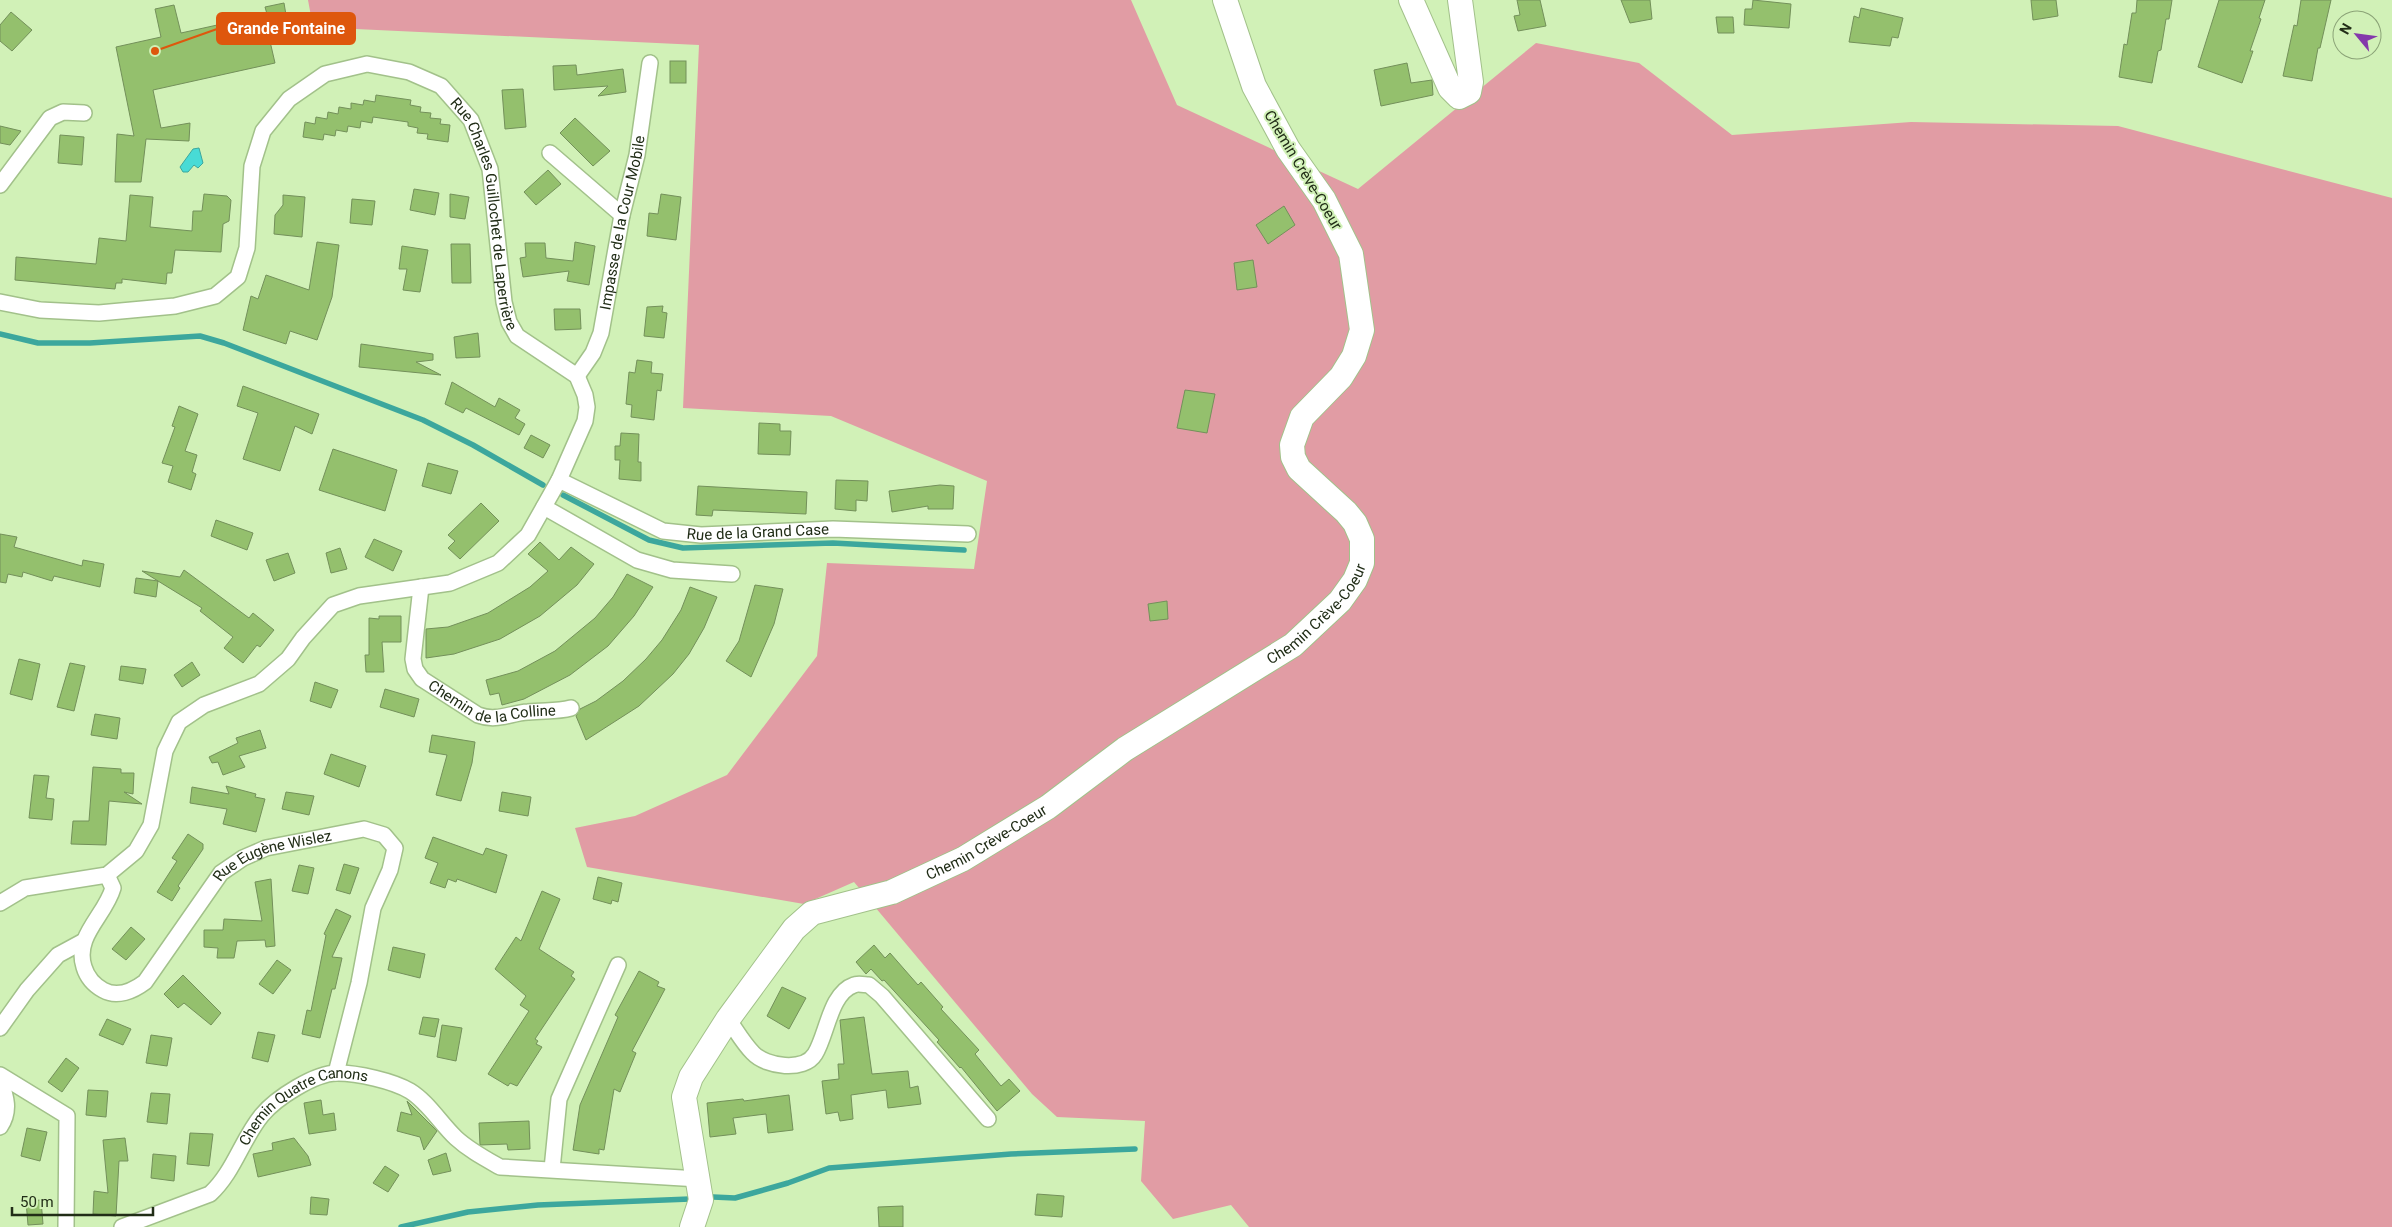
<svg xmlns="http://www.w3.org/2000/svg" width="2392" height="1227" font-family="Roboto,sans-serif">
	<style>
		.green { fill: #e19ca4 }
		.water { fill: #48dbd6; stroke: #3ca79d }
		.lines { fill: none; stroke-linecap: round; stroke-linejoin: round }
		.stream { stroke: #3ca79d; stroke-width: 5.5 }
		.building { fill: #94c06d; stroke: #73905a }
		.street-casing { stroke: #a2c18a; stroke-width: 18 }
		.primary-casing { stroke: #a2c18a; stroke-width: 26 }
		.street { stroke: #fff; stroke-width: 15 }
		.primary { stroke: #fff; stroke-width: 24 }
		.labels { text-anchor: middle; stroke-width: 4; stroke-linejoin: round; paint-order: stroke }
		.street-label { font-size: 15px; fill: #212d17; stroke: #d1f1b7 }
		.leader { fill: none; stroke: #de570d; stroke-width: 2 }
		.callout-dot { fill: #de570d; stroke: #d1f1b7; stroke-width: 2 }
		.callout { fill: #de570d; stroke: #de570d; stroke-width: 2 }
		.callout-label { font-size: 16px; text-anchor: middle; font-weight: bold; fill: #fff }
	</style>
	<rect width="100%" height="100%" fill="#d1f1b7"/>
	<path class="green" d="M308,0H1131L1177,105L1358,189L1536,43L1639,63L1732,135L1911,122L2118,126L2392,198V1227H1249L1231,1205L1173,1219L1141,1181L1145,1121L1057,1117L1032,1094L854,882L804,904L587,867L575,828L635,816L727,775L817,656L827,563L974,569L987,481L831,416L683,408L699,45L313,27Z"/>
	<path class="water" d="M199,148L203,163L198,168L194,165L188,172H183L180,167L193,149Z"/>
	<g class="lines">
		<g class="stream">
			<path d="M0,334L38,343H90L200,336L224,343L423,420L473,445L543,485"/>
			<path d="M563,495L649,540L683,548L833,543L964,550"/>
			<path d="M713,1197L735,1198L788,1183L829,1168L1011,1154L1135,1149"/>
			<path d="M401,1227L468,1212L538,1205L690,1199"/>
		</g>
	</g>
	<g class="building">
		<path d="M1517,0H1540L1546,26L1518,31L1514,16L1520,15Z"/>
		<path d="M1621,0H1650L1652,19L1630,23Z"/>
		<path d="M1753,0L1791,4L1789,28L1744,25L1745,9H1752Z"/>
		<path d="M2031,0H2056L2058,16L2033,20Z"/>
		<path d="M2137,0H2172L2169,19H2166L2161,50L2158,51L2152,83L2119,77L2124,44L2127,45L2132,13H2136Z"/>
		<path d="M2219,0H2265L2259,18L2261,19L2250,51H2253L2242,83L2198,67Z"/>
		<path d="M2301,0H2331L2320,48H2318L2312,81L2283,76L2294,25L2297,26Z"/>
		<path d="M284,3L289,33L269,37L275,63L153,90L161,128L190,123L189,141L146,139L141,182H115L117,134L134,136L116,47L161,37L155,9L174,5L181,33L267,14L265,7Z"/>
		<path d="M1861,8L1903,18L1898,38L1892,37L1890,46L1849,42L1854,16L1859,18Z"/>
		<path d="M11,12L32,30L12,51L0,41V25Z"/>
		<path d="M1716,17H1733L1734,33H1718Z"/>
		<rect x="670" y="61" width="16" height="22"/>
		<path d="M1407,63L1411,83L1432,80L1433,95L1381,106L1374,70Z"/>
		<path d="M576,65L577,75L623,69L626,92L598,96L608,86L554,90L553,66Z"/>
		<path d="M523,89L526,127L505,129L502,90Z"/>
		<path d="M376,95L411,100L410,105L421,107L420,112L431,113L430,118L441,119L440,124L450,125L448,142L427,139L428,134L417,133L418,128L408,126V122L373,117L372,123L361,121L360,128L348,126L347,132L336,130L335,136L324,134L323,140L303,137L305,122L315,124L316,117L327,119L328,112L338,114L339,107L351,109V103L363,105L364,100L375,102Z"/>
		<path d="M575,118L610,151L593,166L560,133Z"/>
		<path d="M0,126L21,131L10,145L0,143Z"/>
		<path d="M60,135L84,137L82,165L58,163Z"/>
		<path d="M548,170L561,184L536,205L524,192Z"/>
		<path d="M414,189L439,193L435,215L410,210Z"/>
		<path d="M204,194L227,196L231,200L229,221L223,224L221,252L175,250L172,273H167L166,284L122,279V283H116L115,289L15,280L16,257L96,264L99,238L126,241L130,195L153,197L150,227L192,231L193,211H202Z"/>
		<path d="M450,194L469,197L465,219L450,217Z"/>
		<path d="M661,194L681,197L676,240L647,236L649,213L658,214Z"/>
		<path d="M283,195L305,197L302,237L274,234L275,215L283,205Z"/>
		<path d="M352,199L375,201L372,225L350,223Z"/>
		<path d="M1284,206L1295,225L1268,244L1256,225Z"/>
		<path d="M317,242L339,245L332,297L317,340L290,331L286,344L243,330L251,296L258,299L266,275L309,290Z"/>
		<path d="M575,242L595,246L589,285L567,281L569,271L523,277L520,258L526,257L525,243H545L546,258L573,261Z"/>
		<path d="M451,244H470L471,283H452Z"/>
		<path d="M402,246L428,250L420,292L403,290L407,269H399Z"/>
		<path d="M1253,260L1257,287L1237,290L1234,263Z"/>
		<path d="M663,306L662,312L667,313L664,338L644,336L647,307Z"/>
		<path d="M554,309H580L581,329L555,330Z"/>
		<path d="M478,333L480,357L456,358L454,337Z"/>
		<path d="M361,344L433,354V360L416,362L441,375L359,367Z"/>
		<path d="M637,360L652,362L651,373L663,374L661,391L657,390L654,420L631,417L632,405L626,404L629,372L635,373Z"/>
		<path d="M452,382L495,407L499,398L520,410L515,418L525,424L519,435L466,408L463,413L445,404Z"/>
		<path d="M243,386L319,414L312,434L295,426L280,471L243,459L258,413L237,406Z"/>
		<path d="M1185,390L1215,394L1207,433L1177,428Z"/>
		<path d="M179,406L198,414L185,451L197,455L192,472L196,474L191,490L168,482L173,466L162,463L175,427L172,426Z"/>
		<path d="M759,423L780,424V431H791L790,455L758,454Z"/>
		<path d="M621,433L639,434L638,462H641V481L619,479L620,460H615V446H620Z"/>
		<path d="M531,435L550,445L543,458L524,448Z"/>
		<path d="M333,449L397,470L385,511L319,490Z"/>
		<path d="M428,463L458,471L451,494L422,486Z"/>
		<path d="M836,480L868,481L867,501L856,500V511L835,509Z"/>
		<path d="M940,485L954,486L953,509H928V506L892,512L889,491Z"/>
		<path d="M698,486L807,492L806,514L713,510L712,516L696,515Z"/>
		<path d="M481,503L499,521L460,559L448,548L455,541L448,535Z"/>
		<path d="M216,520L253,533L247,550L211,536Z"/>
		<path d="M0,534L17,537L14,547L82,566L83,560L104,564L100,587L54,576L52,581L23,572L22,577L8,574L6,583L0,582Z"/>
		<path d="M374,539L402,551L393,571L365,557Z"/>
		<path d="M540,542L559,560L571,547L594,564L577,585L540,616L500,639L454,654L426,658V629L448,627L488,613L530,587L548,571L528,554Z"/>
		<path d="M340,548L347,569L331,573L326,553Z"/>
		<path d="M288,553L295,573L274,581L266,560Z"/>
		<path d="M184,570L249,618L253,613L274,630L260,647L257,645L243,663L224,648L233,637L200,611L202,608L158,581L156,597L134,593L136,578L158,581L142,571L180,577Z"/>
		<path d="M627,574L653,587L634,616L608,646L570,675L524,699L502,705L499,693L490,695L486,680L518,671L555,651L595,618L613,597Z"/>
		<path d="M755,585L783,589L774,624L751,677L726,661L739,641Z"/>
		<path d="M690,587L717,597L704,628L689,654L673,674L639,706L586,740L576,716L580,709L596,701L623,681L646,659L662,640L681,610Z"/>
		<path d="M1167,601L1168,619L1150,621L1148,604Z"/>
		<path d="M379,616H401V642H382L384,672H366L365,655H369V618L379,619Z"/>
		<path d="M19,659L40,664L32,700L10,694Z"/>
		<path d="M192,662L200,675L182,687L174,675Z"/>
		<path d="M70,663L85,666L74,711L57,707Z"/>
		<path d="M121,666L146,669L143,684L119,680Z"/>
		<path d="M315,682L338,690L331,708L310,701Z"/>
		<path d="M385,689L419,699L414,717L380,707Z"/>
		<path d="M95,714L120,718L117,739L91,735Z"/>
		<path d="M260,730L266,748L239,756L245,767L223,775L218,762L212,763L209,757L238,743L236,738Z"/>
		<path d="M432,735L475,742L472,763L461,801L436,795L447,755L429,752Z"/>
		<path d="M331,754L366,766L359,787L324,774Z"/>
		<path d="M93,767L121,769V773H134L133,794L124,792L142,804L109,801L106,845L71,844L73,821H89Z"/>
		<path d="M34,775L49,776L46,798L54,799L52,820L29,818Z"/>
		<path d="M226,786L256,794L255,797L265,799L256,832L223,824L227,809L190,803L192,787L229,794Z"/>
		<path d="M286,792L314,796L309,815L282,809Z"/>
		<path d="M502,792L531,797L528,816L499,811Z"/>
		<path d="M188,834L203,844V849L178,886L180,888L172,901L157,892L177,861L172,858Z"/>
		<path d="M433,837L483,855L486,848L507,855L496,893L457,879L456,882L448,879L445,888L430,883L438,863L425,858Z"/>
		<path d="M344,864L359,868L350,894L336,890Z"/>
		<path d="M299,865L314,868L308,894L292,891Z"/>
		<path d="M598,877L622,883L618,902L612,900L611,904L593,899Z"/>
		<path d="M271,879L275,946L266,947L265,940L237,941L234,958H217L218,948L204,947V930H223L224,919L262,921L255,882Z"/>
		<path d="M542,891L560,899L539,949L574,972L571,976L575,979L535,1039L538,1041L536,1044L542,1047L517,1086L510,1083L508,1086L488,1074L529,1011L520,1005L526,996L495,969L516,937L521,941Z"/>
		<path d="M336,909L351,916L332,957L342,958L335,989H332L320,1038L302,1034L307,1010L311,1011L326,935L324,934Z"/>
		<path d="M131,927L145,939L126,960L112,949Z"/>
		<path d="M874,945L885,958L890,953L918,985L921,982L943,1007L941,1009L979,1050L975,1054L1001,1086L1009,1079L1020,1091L997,1111L961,1067L960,1068L937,1042L939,1040L884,980L882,981L871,969L866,974L856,962Z"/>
		<path d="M393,947L425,954L420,978L388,970Z"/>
		<path d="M277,960L291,970L273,994L259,984Z"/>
		<path d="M639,971L659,982L657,986L665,989L632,1051L636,1053L620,1092L614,1089L604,1150L599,1149V1154L573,1150L580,1105L618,1017L615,1015Z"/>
		<path d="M183,975L221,1013L211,1025L184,1003L178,1008L164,994Z"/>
		<path d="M782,987L806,998L789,1029L767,1016Z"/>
		<path d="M423,1017L439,1019L435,1037L419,1034Z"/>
		<path d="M864,1017L872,1074L908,1071L910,1088L918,1086L921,1104L888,1108L886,1090L851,1095L853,1119L840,1121L838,1112L826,1114L822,1081L839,1079L838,1064H844L840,1020Z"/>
		<path d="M107,1019L131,1029L123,1045L99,1035Z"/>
		<path d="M442,1025L462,1028L456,1061L437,1057Z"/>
		<path d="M258,1032L275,1035L268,1062L252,1058Z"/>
		<path d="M151,1035L172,1038L167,1066L146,1063Z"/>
		<path d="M66,1058L79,1068L62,1092L48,1082Z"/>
		<path d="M88,1090L108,1091L106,1117L86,1115Z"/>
		<path d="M151,1093L170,1094L167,1124L147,1122Z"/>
		<path d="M789,1095L793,1130L768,1133L766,1114L733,1118L736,1134L710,1137L707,1103L743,1099L744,1101Z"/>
		<path d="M321,1100L323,1115L334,1113L336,1130L309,1134L304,1103Z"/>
		<path d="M407,1101L437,1131L424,1150L420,1137L397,1131L401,1112L412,1115Z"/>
		<path d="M529,1121L530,1149L508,1150L507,1144L480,1145L479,1123Z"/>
		<path d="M27,1128L47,1132L40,1161L21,1156Z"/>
		<path d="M190,1133L213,1134L209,1166L187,1164Z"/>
		<path d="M125,1138L128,1161H119L116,1216L93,1214L94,1191L108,1193L103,1140Z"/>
		<path d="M294,1138L308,1156L311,1165L258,1177L253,1154L273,1150L272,1143Z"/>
		<path d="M446,1153L451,1171L433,1175L428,1160Z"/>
		<path d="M153,1154L176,1156L174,1181L151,1178Z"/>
		<path d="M385,1166L399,1175L388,1192L373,1183Z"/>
		<path d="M1037,1194L1064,1196L1062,1217L1035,1215Z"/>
		<path d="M311,1197L329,1199L327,1215L310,1214Z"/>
		<path d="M41,1200L43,1224L28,1225L26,1201Z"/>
		<path d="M903,1206V1227H879L878,1207Z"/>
	</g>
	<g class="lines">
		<g class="street-casing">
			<g id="street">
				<path d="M550,153L622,215"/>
				<path d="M0,185L50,118L63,112L84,113"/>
				<path id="s1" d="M0,302L40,310L99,313L175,306L215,296L238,277L247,248L252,166L263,131L289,99L325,74L367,64L409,72L441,86L471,120L490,169L504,302L509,322L517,336L577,376L585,395L587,407L585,421L559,480L528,535L498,563L450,583L359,596L333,605L303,638L288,659L259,684L204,705L179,722L165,751L151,825L136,851L107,875L25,888L0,903"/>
				<path id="s2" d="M577,376L593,353L601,333L622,215L637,155L650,63"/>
				<path id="s3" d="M559,480L663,531L701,535L833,529L968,534"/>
				<path d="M544,507L637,560L672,570L732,574"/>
				<path id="s4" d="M421,587L413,659L415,669L422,679L478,715C497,722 510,713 528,712C544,710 556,712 571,708"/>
				<path id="s5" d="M107,875L113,888C105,916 74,936 84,967C87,977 94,985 103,990C117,998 133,991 145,982L221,873L243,858L266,848L364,829L384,835L395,848L390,870L373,908L359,983L336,1073"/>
				<path d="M728,1019C736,1030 743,1043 753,1053C766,1067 804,1072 815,1054C827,1035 830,993 854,985C858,983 865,985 869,985L882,996L988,1119"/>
				<path d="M0,1028L27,990L58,955L82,942"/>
				<path d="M0,1075L67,1116L66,1227"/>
				<path d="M0,1080C6,1096 11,1111 0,1127"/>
				<path d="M552,1169L559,1099L618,965"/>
				<path id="s6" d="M122,1227L210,1194C234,1172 242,1139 262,1115C276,1098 315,1073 337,1073C358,1073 393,1081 410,1091C428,1102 441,1124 456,1138C469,1150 484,1158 500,1167L699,1179"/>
			</g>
		</g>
		<g class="primary-casing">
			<g id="primary">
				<path d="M1411,0L1450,88L1459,97L1469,92L1471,82L1460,0"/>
				<path id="s7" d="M692,1227L701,1200L684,1097L691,1077L728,1019L794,929L812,913L892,892L963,859L1048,807L1125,749L1293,645L1340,601L1355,580L1362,563V539L1355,523L1346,512L1299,469L1293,457L1292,445L1302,417L1341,377L1354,356L1362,330L1351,254L1324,200L1288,149L1254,86L1225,0"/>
			</g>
		</g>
		<use href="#street" class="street"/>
		<use href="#primary" class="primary"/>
	</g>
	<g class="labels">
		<g class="street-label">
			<text transform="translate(1303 170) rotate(59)" y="5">Chemin Crève-Coeur</text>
			<text dy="5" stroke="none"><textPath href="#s1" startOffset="742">Rue Charles Guillochet de Laperrière</textPath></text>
			<text dy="5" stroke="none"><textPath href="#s2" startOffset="162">Impasse de la Cour Mobile</textPath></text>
			<text dy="5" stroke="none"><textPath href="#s3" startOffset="211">Rue de la Grand Case</textPath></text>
			<text dy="5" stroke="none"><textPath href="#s7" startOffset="952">Chemin Crève-Coeur</textPath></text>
			<text dy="5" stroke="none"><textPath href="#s4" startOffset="172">Chemin de la Colline</textPath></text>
			<text dy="5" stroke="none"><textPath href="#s7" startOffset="548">Chemin Crève-Coeur</textPath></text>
			<text dy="5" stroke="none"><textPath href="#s5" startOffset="365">Rue Eugène Wislez</textPath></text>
			<text dy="5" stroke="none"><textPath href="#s6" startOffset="231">Chemin Quatre Canons</textPath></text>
		</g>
	</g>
	<path class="leader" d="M155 51L217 29"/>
	<circle class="callout-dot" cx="155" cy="51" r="5"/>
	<rect class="callout" x="217" y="13" width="138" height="31" rx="5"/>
	<g class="callout-label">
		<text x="286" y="34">Grande Fontaine</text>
	</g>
	<g transform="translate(2357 35) rotate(299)"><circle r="24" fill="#d1f1b7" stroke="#8ba377"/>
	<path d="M0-4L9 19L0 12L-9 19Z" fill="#8439ab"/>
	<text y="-8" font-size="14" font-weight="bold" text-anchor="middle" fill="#212d17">N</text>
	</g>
	<path d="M12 1207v8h141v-8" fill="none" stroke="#212d17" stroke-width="2.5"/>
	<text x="20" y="1207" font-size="15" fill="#212d17" stroke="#d1f1b7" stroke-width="4" paint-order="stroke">50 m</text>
</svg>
